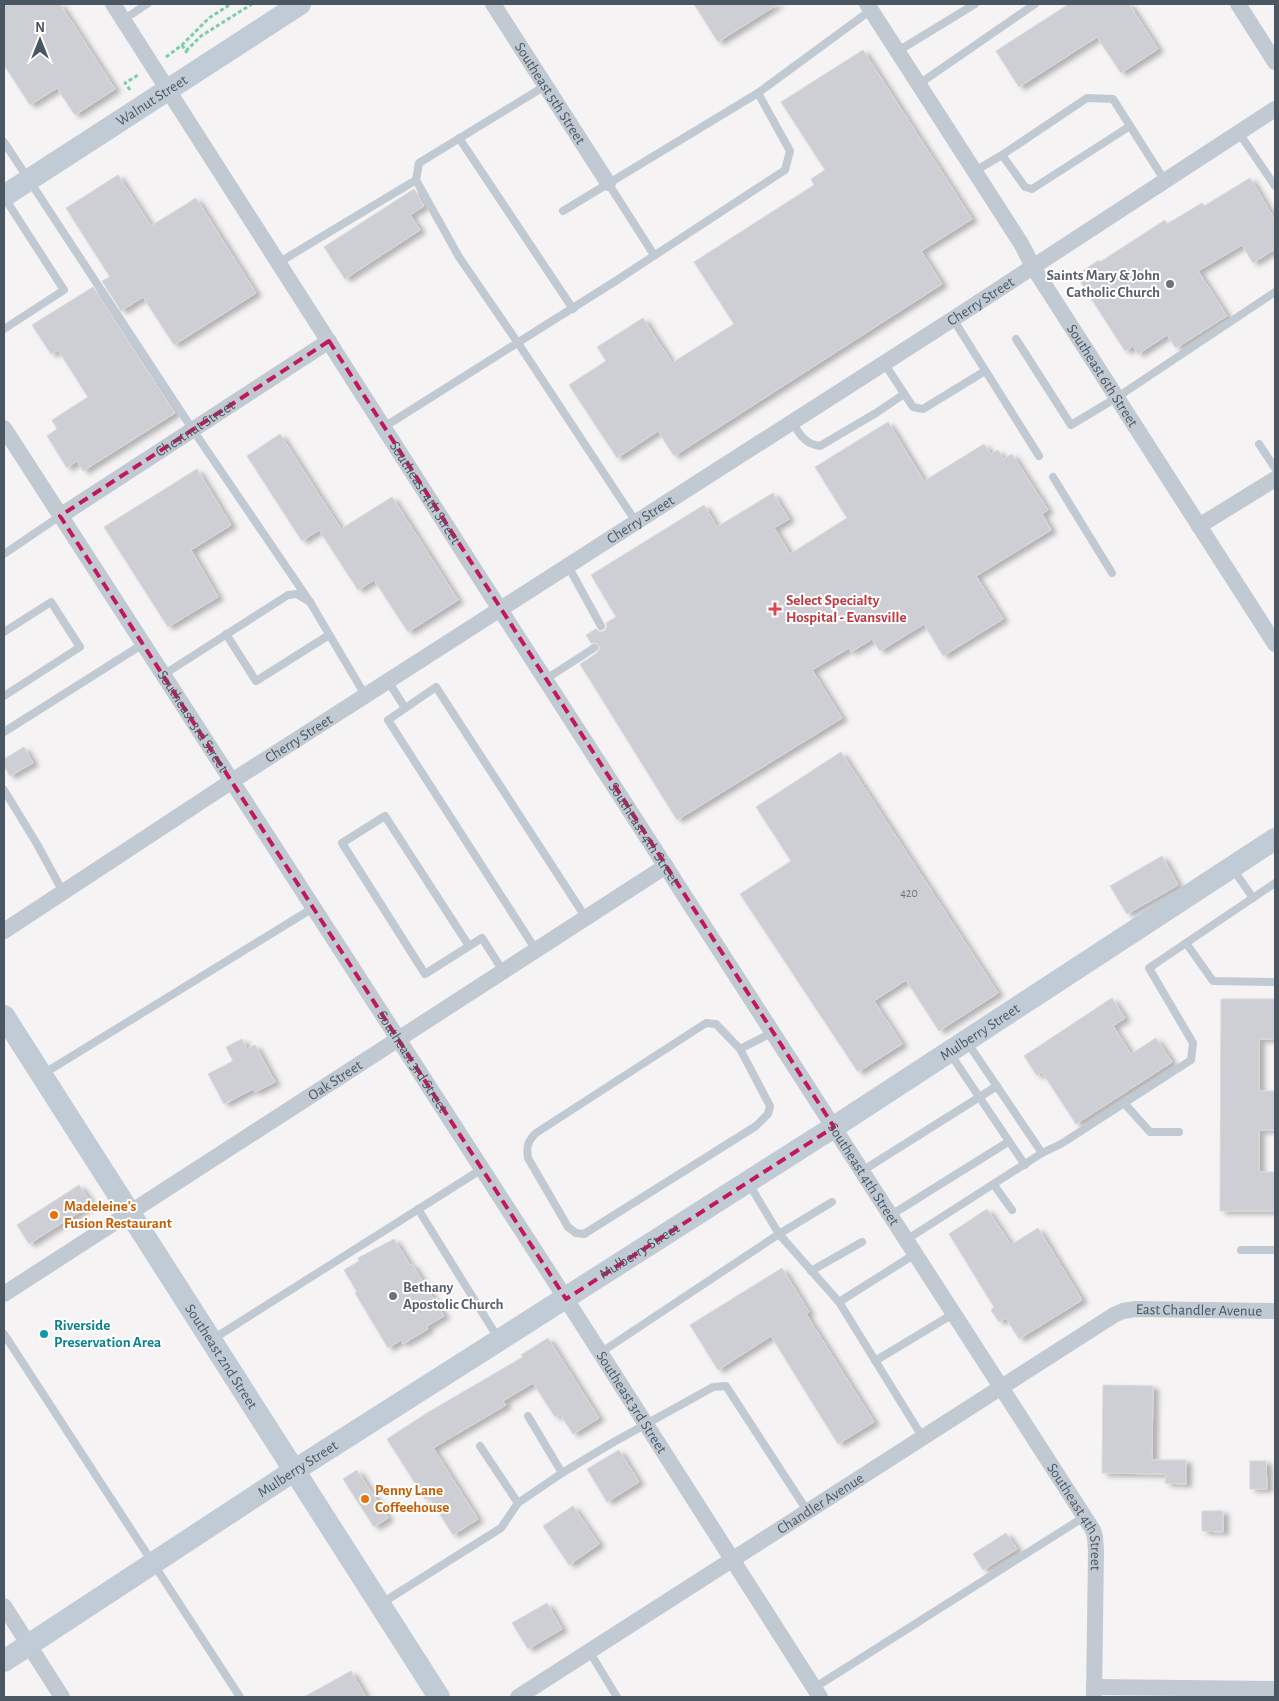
<svg xmlns="http://www.w3.org/2000/svg" width="1279" height="1701" font-family="'Alegreya Sans',sans-serif">
	<style>
		.building { fill: #cdcfd5; stroke: #d7d9de; filter: url(#shadow) }
		.lines { fill: none; stroke-linecap: round; stroke-linejoin: round }
		.path { stroke: #7ad0a6; stroke-width: 3; stroke-dasharray: 4 2.5; stroke-linecap: butt }
		.lane { stroke: #c1cad2; stroke-width: 8 }
		.street { stroke: #c1cad2; stroke-width: 16 }
		.secondary { stroke: #c1cbd6; stroke-width: 22 }
		.marked { fill: none; stroke: #c2185b; stroke-width: 4; stroke-dasharray: 10 6; stroke-linejoin: round }
		.worship-dot { fill: #6b7280; stroke: #fff; stroke-width: 2 }
		.health-dot { fill: #e0444e; stroke: #fff; stroke-width: 2 }
		.food-dot { fill: #e8710a; stroke: #fff; stroke-width: 2 }
		.culture-dot { fill: #0f9aa8; stroke: #fff; stroke-width: 2 }
		.labels { text-anchor: middle; stroke-width: 4; stroke-linejoin: round; paint-order: stroke }
		.number-label { font-size: 12px; fill: #6b747e }
		.street-label { font-size: 15px; fill: #4a5661; stroke: #fff }
		.worship-label { font-size: 15px; font-weight: bold; fill: #5b616d; stroke: #fff; text-anchor: end }
		.health-label { font-size: 15px; font-weight: bold; fill: #be3a42; stroke: #fff; text-anchor: start }
		.food-label { font-size: 15px; font-weight: bold; fill: #c56008; stroke: #fff; text-anchor: start }
		.culture-label { font-size: 15px; font-weight: bold; fill: #0d838f; stroke: #fff; text-anchor: start }
	</style>
	<defs>
		<filter id="shadow"><feDropShadow dx="5.5" dy="3" stdDeviation="2.5" flood-color="#0004"/></filter>
	</defs>
	<rect width="100%" height="100%" fill="#f5f3f3"/>
	<g class="building">
		<path d="M4,4H60L115,89L75,115L57,88L30,105L4,65Z"/>
		<path d="M694,4H778L718,42Z"/>
		<path d="M1069,4H1129L1158,49L1121,73L1097,37L1019,87L996,51Z"/>
		<path d="M863,50L972,219L921,251L942,284L674,456L658,431L617,458L569,385L606,361L597,347L643,318L672,363L734,324L694,262L814,185L811,179L825,170L781,102Z"/>
		<path d="M118,175L151,226L196,198L256,293L174,345L143,297L121,311L102,281L110,277L66,208Z"/>
		<path d="M1250,178L1275,220V249L1253,263L1242,245L1198,271L1227,316L1176,348L1167,335L1138,354L1133,346L1125,351L1080,281L1085,278L1081,272L1099,260L1100,262L1165,220L1167,224L1202,203L1204,206Z"/>
		<path d="M414,189L424,206L410,215L420,230L345,279L324,247Z"/>
		<path d="M93,287L175,413L83,471L77,461L67,468L47,436L57,429L52,420L88,397L58,350L51,354L32,325Z"/>
		<path d="M888,422L924,481L984,444L991,454L998,450L1003,459L1012,454L1048,510L1042,514L1051,530L976,576L1003,619L943,656L924,624L880,651L872,639L851,652L849,648L812,670L842,718L677,820L580,664L597,653L600,648L597,643H591L586,635L596,629L600,632L604,631L607,627L606,623L616,617L591,575L704,505L717,527L773,493L789,519L774,528L790,554L847,518L815,467Z"/>
		<path d="M280,434L341,529L392,497L458,600L408,632L374,580L358,590L319,530L302,541L247,456Z"/>
		<path d="M197,469L231,525L191,550L218,597L168,627L104,527Z"/>
		<path d="M24,747L33,763L10,776L4,766V759Z"/>
		<path d="M841,752L998,993L939,1031L906,980L874,1001L902,1044L858,1072L740,894L791,861L756,807Z"/>
		<path d="M1162,856L1178,885L1127,914L1110,886Z"/>
		<path d="M1112,998L1125,1018L1113,1026L1131,1054L1156,1038L1172,1062L1076,1124L1042,1072L1037,1076L1024,1056Z"/>
		<path d="M1221,999H1275V1039H1259V1091H1275V1130H1259V1172H1275V1211H1220Z"/>
		<path d="M242,1039L247,1049L255,1045L275,1082L255,1092L253,1089L224,1104L208,1074L233,1061L226,1047Z"/>
		<path d="M79,1185L92,1204L29,1244L17,1225Z"/>
		<path d="M987,1209L1011,1245L1038,1228L1082,1300L1019,1339L1006,1318L999,1322L991,1310L994,1307L949,1234Z"/>
		<path d="M394,1239L410,1265L412,1264L444,1316L427,1326L428,1329L403,1344L401,1340L388,1348L355,1293L357,1292L344,1270L359,1261L358,1258Z"/>
		<path d="M782,1268L809,1312L806,1314L874,1422L838,1444L771,1336L718,1370L690,1325Z"/>
		<path d="M548,1338L599,1418L573,1434L560,1414L555,1417L533,1383L503,1401L506,1405L433,1448L478,1519L453,1535L429,1497L425,1499L387,1439L427,1413L523,1357L521,1355Z"/>
		<path d="M1103,1385L1153,1386L1152,1460H1186V1484L1165,1483L1166,1474L1102,1473Z"/>
		<path d="M619,1450L639,1482L607,1502L587,1469Z"/>
		<path d="M1250,1461H1266L1267,1489H1250Z"/>
		<path d="M357,1470L388,1518L374,1527L343,1479Z"/>
		<path d="M573,1506L599,1544L569,1565L543,1526Z"/>
		<path d="M1202,1511H1223V1532L1202,1531Z"/>
		<path d="M1006,1533L1017,1549L983,1570L973,1554Z"/>
		<path d="M547,1603L562,1629L528,1649L512,1623Z"/>
		<path d="M351,1671L366,1697H304Z"/>
	</g>
	<g class="lines">
		<g class="path">
			<path d="M182,45L187,53"/>
			<path d="M186,51L201,36L252,4"/>
			<path d="M166,57L182,45L209,18L231,4"/>
			<path d="M130,90L125,83L138,75"/>
		</g>
		<g class="lane">
			<path d="M123,20L147,4"/>
			<path d="M898,51L975,4"/>
			<path d="M919,84L1035,4"/>
			<path d="M545,86L419,163L416,180L459,257L518,343L636,522"/>
			<path d="M1239,133L1275,186"/>
			<path d="M459,138L573,309"/>
			<path d="M4,142L193,430L310,602"/>
			<path d="M1002,155L1025,187L1032,189L1130,126"/>
			<path d="M975,171L1002,155L1087,98L1113,99L1165,181"/>
			<path d="M608,183L654,255"/>
			<path d="M563,211L758,93"/>
			<path d="M278,263L416,180"/>
			<path d="M953,319L1039,456"/>
			<path d="M4,329L64,290L4,197"/>
			<path d="M1016,339L1071,425L1116,398L1275,292"/>
			<path d="M884,363L913,407L923,409L985,371"/>
			<path d="M792,422C799,433 805,445 820,446L876,413L904,394"/>
			<path d="M384,427L614,282L785,170L790,151L758,93L871,10"/>
			<path d="M1259,444L1275,468"/>
			<path d="M1053,477L1112,573"/>
			<path d="M4,554L60,516"/>
			<path d="M568,566L601,626"/>
			<path d="M4,632L51,602L80,647L4,696"/>
			<path d="M226,634L256,681L329,635"/>
			<path d="M163,675L288,595L297,594L310,602L365,695"/>
			<path d="M546,679L594,648"/>
			<path d="M388,681L405,708"/>
			<path d="M4,732L143,644"/>
			<path d="M4,790L37,844L63,892"/>
			<path d="M1233,869L1253,898"/>
			<path d="M1186,943L1213,981L1275,982"/>
			<path d="M469,946L385,816L342,843L425,974L482,938L503,971"/>
			<path d="M536,950L388,720L436,687L586,918"/>
			<path d="M740,1049L716,1024L706,1023L536,1133C528,1141 526,1146 528,1158L568,1227L576,1233L584,1234L756,1126L768,1114L770,1106L740,1049L773,1032"/>
			<path d="M951,1055L1025,1165"/>
			<path d="M43,1074L313,908"/>
			<path d="M1124,1103L1150,1132H1179"/>
			<path d="M1042,1153L1061,1144L1191,1060L1193,1043L1149,968L1275,883"/>
			<path d="M862,1171L997,1086"/>
			<path d="M994,1185L1012,1210"/>
			<path d="M832,1202L779,1234L839,1302L923,1438"/>
			<path d="M418,1209L498,1338"/>
			<path d="M891,1215L1008,1142"/>
			<path d="M906,1240L1042,1153L967,1042"/>
			<path d="M1241,1250H1275"/>
			<path d="M811,1271L862,1242"/>
			<path d="M839,1302L915,1254"/>
			<path d="M4,1334L240,1697"/>
			<path d="M213,1339L482,1169"/>
			<path d="M600,1353L779,1234L749,1184"/>
			<path d="M875,1361L953,1314"/>
			<path d="M528,1416L562,1473"/>
			<path d="M480,1446L518,1503"/>
			<path d="M382,1603L501,1528L518,1503L562,1473L612,1443L713,1387L726,1386L808,1512"/>
			<path d="M589,1651L617,1697"/>
			<path d="M814,1688L1084,1517"/>
		</g>
		<g class="street">
			<path id="s1" d="M113,4L476,572L1093,1530L1095,1537L1096,1551L1094,1697"/>
			<path id="s2" d="M493,4L608,183"/>
			<path id="s3" d="M867,4L1022,245L1033,267L1275,644"/>
			<path d="M1238,4L1275,62"/>
			<path id="s4" d="M4,428L566,1299L820,1697"/>
			<path id="s5" d="M60,516L329,341"/>
			<path d="M1199,526L1275,479"/>
			<path id="s6" d="M4,931L232,781L953,319L1275,109"/>
			<path id="s7" d="M4,1294L666,866"/>
			<path d="M4,1606L62,1697"/>
			<path d="M1094,1687L1275,1689"/>
			<path id="s8" d="M518,1697L1114,1315L1123,1311L1135,1309L1275,1311"/>
		</g>
		<g class="secondary">
			<path id="s9" d="M4,196L300,4"/>
			<path id="s10" d="M4,1016L439,1697"/>
			<path id="s11" d="M4,1661L295,1470L834,1127L1275,839"/>
		</g>
	</g>
	<path class="marked" d="M329,341L834,1127L566,1299L60,516Z"/>
	<g class="worship-dot">
		<circle cx="1170" cy="284" r="5"/>
		<circle cx="393" cy="1296" r="5"/>
	</g>
	<path class="health-dot" d="M772.5 601.5h5v5h5v5h-5v5h-5v-5h-5v-5h5z"/>
	<g class="food-dot">
		<circle cx="54" cy="1215" r="5"/>
		<circle cx="365" cy="1499" r="5"/>
	</g>
	<circle class="culture-dot" cx="44" cy="1334" r="5"/>
	<g class="labels">
		<g class="number-label">
			<text x="909" y="897">420</text>
		</g>
		<g class="street-label">
			<text dy="5" stroke="none"><textPath href="#s2" startOffset="106">Southeast 5th Street</textPath></text>
			<text dy="5" stroke="none"><textPath href="#s9" startOffset="176">Walnut Street</textPath></text>
			<text dy="5" stroke="none"><textPath href="#s6" startOffset="1162">Cherry Street</textPath></text>
			<text dy="5" stroke="none"><textPath href="#s3" startOffset="440">Southeast 6th Street</textPath></text>
			<text dy="5" stroke="none"><textPath href="#s5" startOffset="161">Chestnut Street</textPath></text>
			<text dy="5" stroke="none"><textPath href="#s1" startOffset="580">Southeast 4th Street</textPath></text>
			<text dy="5" stroke="none"><textPath href="#s6" startOffset="758">Cherry Street</textPath></text>
			<text dy="5" stroke="none"><textPath href="#s4" startOffset="349">Southeast 3rd Street</textPath></text>
			<text dy="5" stroke="none"><textPath href="#s6" startOffset="352">Cherry Street</textPath></text>
			<text dy="5" stroke="none"><textPath href="#s1" startOffset="985">Southeast 4th Street</textPath></text>
			<text dy="5" stroke="none"><textPath href="#s11" startOffset="1161">Mulberry Street</textPath></text>
			<text dy="5" stroke="none"><textPath href="#s4" startOffset="754">Southeast 3rd Street</textPath></text>
			<text dy="5" stroke="none"><textPath href="#s7" startOffset="394">Oak Street</textPath></text>
			<text dy="5" stroke="none"><textPath href="#s1" startOffset="1390">Southeast 4th Street</textPath></text>
			<text dy="5" stroke="none"><textPath href="#s11" startOffset="756">Mulberry Street</textPath></text>
			<text dy="5" stroke="none"><textPath href="#s8" startOffset="794">East Chandler Avenue</textPath></text>
			<text dy="5" stroke="none"><textPath href="#s10" startOffset="404">Southeast 2nd Street</textPath></text>
			<text dy="5" stroke="none"><textPath href="#s4" startOffset="1159">Southeast 3rd Street</textPath></text>
			<text dy="5" stroke="none"><textPath href="#s11" startOffset="351">Mulberry Street</textPath></text>
			<text dy="5" stroke="none"><textPath href="#s8" startOffset="359">Chandler Avenue</textPath></text>
			<text dy="5" stroke="none"><textPath href="#s1" startOffset="1795">Southeast 4th Street</textPath></text>
		</g>
		<g class="worship-label">
			<text x="1160" y="280">Saints Mary &amp; John<tspan x="1160" dy="17">Catholic Church</tspan></text>
			<text x="403" y="1292" text-anchor="start">Bethany<tspan x="403" dy="17">Apostolic Church</tspan></text>
		</g>
		<g class="health-label">
			<text x="786" y="605">Select Specialty<tspan x="786" dy="17">Hospital - Evansville</tspan></text>
		</g>
		<g class="food-label">
			<text x="64" y="1211">Madeleine's<tspan x="64" dy="17">Fusion Restaurant</tspan></text>
			<text x="375" y="1495">Penny Lane<tspan x="375" dy="17">Coffeehouse</tspan></text>
		</g>
		<g class="culture-label">
			<text x="54" y="1330">Riverside<tspan x="54" dy="17">Preservation Area</tspan></text>
		</g>
	</g>
	<rect width="1279" height="1701" fill="none" stroke="#4a5661" stroke-width="10"/>
	<g transform="translate(40 40)" stroke="#ffffff" stroke-width="4" paint-order="stroke">
	<path d="M0-4L9 19L0 12L-9 19Z" fill="#4a5661"/>
	<text y="-8" font-size="14" font-weight="bold" text-anchor="middle" fill="#4a5661">N</text>
	</g>
</svg>
